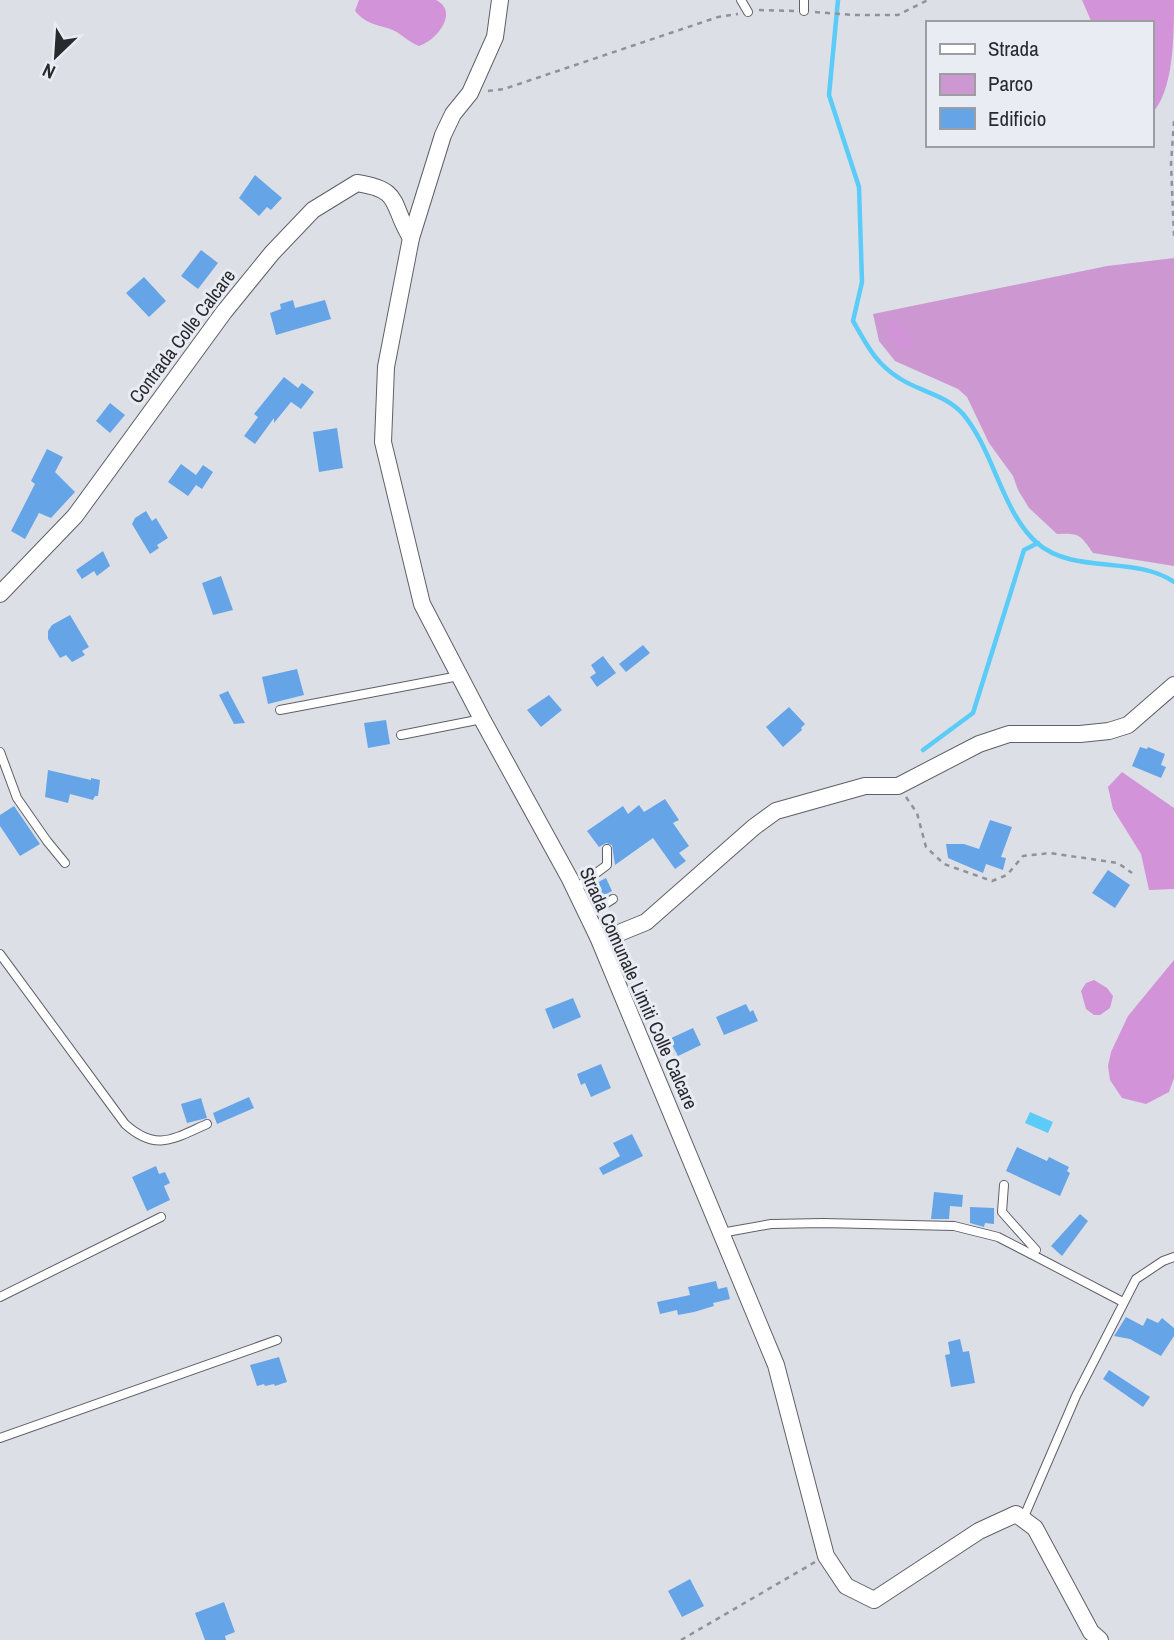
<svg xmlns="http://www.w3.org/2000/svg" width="1174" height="1640" font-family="'Archivo Narrow',sans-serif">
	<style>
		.green { fill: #cd98d2 }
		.forest { fill: #d293d8 }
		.water { fill: #5bcbf7 }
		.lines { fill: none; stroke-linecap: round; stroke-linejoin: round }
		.stream { stroke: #5bcbf7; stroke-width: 4.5 }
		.building { fill: #65a5e7 }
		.lane-casing { stroke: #5f6067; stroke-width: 10 }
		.street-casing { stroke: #5f6067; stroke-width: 18 }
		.path { stroke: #909298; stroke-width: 2.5; stroke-dasharray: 5 5; stroke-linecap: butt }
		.lane { stroke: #fff; stroke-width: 8 }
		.street { stroke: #fff; stroke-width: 16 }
		.labels { text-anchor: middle; stroke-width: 6; stroke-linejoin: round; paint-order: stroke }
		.street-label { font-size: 19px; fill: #292a2d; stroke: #eaecf4 }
	</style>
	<rect width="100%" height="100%" fill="#dddfe7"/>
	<path class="green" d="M1174,258V566L1093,553C1080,534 1079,533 1057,534L1029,508L1018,490L1013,476L989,443L967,397L958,389L895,361L879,341L873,314L1107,266Z"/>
	<g class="forest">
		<path d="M359,0H436C460,12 436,41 419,46C408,42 400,32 390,29C375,24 366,24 355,11Z"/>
		<path d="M1082,0H1174C1174,34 1174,93 1151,114V23H1092Z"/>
		<path d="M890,320C901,323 906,331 912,340L910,348L905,350C894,346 889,334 887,323Z"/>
		<path d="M1122,772L1174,808V889L1149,890L1141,854L1113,809L1108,787Z"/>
		<path d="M1174,960V1078L1169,1092L1146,1104L1122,1098L1110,1080L1108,1066L1111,1052L1128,1016Z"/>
		<path d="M1094,980L1107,988L1113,996L1110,1008L1100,1015H1094L1086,1009L1081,991L1086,983Z"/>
	</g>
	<path class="water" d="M1030,1112L1053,1122L1048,1133L1025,1123Z"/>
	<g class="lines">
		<g class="stream">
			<path d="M838,0L829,95L859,187L862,282L853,321C867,345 875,363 899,378C920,392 945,394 963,414C994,451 1002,512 1037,543C1074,575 1135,555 1174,582"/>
			<path d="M923,750L973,713L1024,550L1038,543"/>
		</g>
	</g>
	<g class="building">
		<path d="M255,175L282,198L271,210L267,207L259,216L239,198Z"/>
		<path d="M201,250L218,263L198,289L181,276Z"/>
		<path d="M144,277L166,301L149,317L126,293Z"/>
		<path d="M293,300L295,308L325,300L331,319L276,335L270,313L281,309L280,304Z"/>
		<path d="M284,377L298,388L302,383L314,392L301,409L291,402L274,423V418L255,444L244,436L258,417L254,414Z"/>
		<path d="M110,403L125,415L110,433L96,421Z"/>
		<path d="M337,428L343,468L319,472L313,432Z"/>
		<path d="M47,449L63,457L55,472L75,492L51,518L39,513L25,539L11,531L35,484L31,481Z"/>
		<path d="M181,464L196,475L203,465L213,472L202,489L196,485L188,496L168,482Z"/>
		<path d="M146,511L152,521L156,518L168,538L157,545L159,548L150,554L132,524L135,518Z"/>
		<path d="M103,551L110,566L97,576L94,571L82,579L76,570Z"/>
		<path d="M221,576L233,610L213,615L202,583Z"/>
		<path d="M70,615L89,647L82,651L85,655L72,662L66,655L60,658L48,639V631L52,625Z"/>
		<path d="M643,645L650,653L626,672L619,664Z"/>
		<path d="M603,656L616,673L597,687L590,677L596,673L591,665Z"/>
		<path d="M297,669L304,695L268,704L262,677Z"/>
		<path d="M228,691L245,723L234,724L219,695Z"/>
		<path d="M549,695L562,710L541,727L527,710Z"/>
		<path d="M789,707L805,724L801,728L802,730L783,747L766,727Z"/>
		<path d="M386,720L390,744L368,748L364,723Z"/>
		<path d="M1140,747L1147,749L1148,747L1165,754L1161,765L1166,767L1161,778L1132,766Z"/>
		<path d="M48,770L91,780V778L100,780L98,796H95L93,800L70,794L68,803L45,797Z"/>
		<path d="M665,799L679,820L673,823L689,846L679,853L686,861L675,869L653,838L615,865L612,845L606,843L599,847L587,831L623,806L628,814L639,805L644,812Z"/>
		<path d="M14,806L40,844L20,856L0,826V815Z"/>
		<path d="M990,820L1012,827L1001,857L1006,858L1003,870L986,864L983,873L948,858L946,844H964L979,849Z"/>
		<path d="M1108,870L1130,885L1115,908L1092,893Z"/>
		<path d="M606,878L612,891L593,901L587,888Z"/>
		<path d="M573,998L581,1017L553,1029L545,1009Z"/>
		<path d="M746,1004L750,1012L753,1010L758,1021L724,1035L716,1017Z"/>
		<path d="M693,1028L701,1045L678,1056L669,1039Z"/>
		<path d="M601,1064L611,1088L591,1097L585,1083L581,1085L577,1074Z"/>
		<path d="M249,1097L254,1108L217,1124L213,1113Z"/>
		<path d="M201,1098L207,1118L187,1123L181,1104Z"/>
		<path d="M632,1134L643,1156L603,1175L599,1168L620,1156L613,1143Z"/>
		<path d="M1017,1147L1047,1161L1049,1157L1069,1167L1067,1171L1070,1173L1060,1196L1006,1171Z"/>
		<path d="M156,1166L159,1174L165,1172L170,1183L164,1186L170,1200L147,1211L132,1177Z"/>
		<path d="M934,1192L963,1195L962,1207L950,1206L949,1219H931Z"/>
		<path d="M970,1207L994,1208V1224L985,1223L984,1227L970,1223Z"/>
		<path d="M1080,1214L1088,1221L1062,1256L1051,1246Z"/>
		<path d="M716,1281L718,1289L727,1287L730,1299L713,1303L714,1306L694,1312L678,1315L677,1310L660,1314L657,1302L690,1295L688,1287Z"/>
		<path d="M1126,1317L1143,1326L1147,1318L1158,1323L1162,1318L1174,1328V1336L1161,1356L1130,1339L1114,1336Z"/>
		<path d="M960,1339L963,1352L969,1351L975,1383L951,1387L945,1355L950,1354L948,1342Z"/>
		<path d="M279,1357L287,1382L275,1386L274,1384L265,1386L264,1384L257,1386L250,1365Z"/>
		<path d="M1109,1370L1150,1397L1143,1407L1103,1379Z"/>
		<path d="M690,1579L704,1606L682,1617L668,1591Z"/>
		<path d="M224,1602L235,1632L225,1636L226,1640H205L195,1613Z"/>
	</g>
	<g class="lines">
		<g class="lane-casing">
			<g id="lane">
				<path d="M741,0L748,12"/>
				<path d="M804,0V11"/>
				<path d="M280,710L459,676"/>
				<path d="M401,735L482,719"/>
				<path d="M0,752L17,798L47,841L65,863"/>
				<path d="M575,889L607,865V849"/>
				<path d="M588,915L613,899"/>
				<path d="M0,954L125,1124C156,1152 173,1139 207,1124"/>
				<path d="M721,1233L771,1224L823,1223L954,1226L998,1237L1031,1254L1036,1250L1002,1212L1004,1185"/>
				<path d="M1031,1254L1123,1302"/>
				<path d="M0,1297L161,1217"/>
				<path d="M0,1438L277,1340"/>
				<path d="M1023,1519L1076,1396L1136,1279L1163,1261L1174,1257"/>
			</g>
		</g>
		<g class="street-casing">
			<g id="street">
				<path d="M500,0L495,37L470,93L453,114L443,135L411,238L386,367L383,442L422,604L482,719L570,879L598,937L776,1365L826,1556L846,1586L874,1600L979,1531L1016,1514L1035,1528L1091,1632L1100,1640"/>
				<path d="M0,594L75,516L224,312L272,253L313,210L357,183C403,190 390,204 411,238"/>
				<path d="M598,937L619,933L646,922L754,827L776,811L865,786H898L979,744L1009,734H1080L1109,731L1128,725L1174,685"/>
			</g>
		</g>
		<g class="path">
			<path d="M759,10L794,11"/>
			<path d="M815,12L853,15H898L928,0"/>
			<path d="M488,91L504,89L718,17L738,14"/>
			<path d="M1174,121L1171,164L1174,236"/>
			<path d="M906,797L917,813L926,847L944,864L992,881L1007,875L1023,856L1050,853L1118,863L1132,873"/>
			<path d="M681,1640L815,1562"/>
		</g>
		<use href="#lane" class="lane"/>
		<use href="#street" class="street"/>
	</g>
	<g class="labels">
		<g class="street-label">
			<text transform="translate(182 336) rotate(-53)" y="7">Contrada Colle Calcare</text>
			<text transform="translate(639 988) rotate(66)" y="7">Strada Comunale Limiti Colle Calcare</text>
		</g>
	</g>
	<rect x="926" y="21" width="228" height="126" fill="#eaecf4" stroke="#9d9ea4" stroke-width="2"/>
	<rect x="940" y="44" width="35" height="10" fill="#ffffff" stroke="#9d9ea4" stroke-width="2"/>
	<text x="988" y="56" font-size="21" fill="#292a2d">Strada</text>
	<rect x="940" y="74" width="35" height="21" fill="#cd98d2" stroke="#9d9ea4" stroke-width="2"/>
	<text x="988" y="91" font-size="21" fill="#292a2d">Parco</text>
	<rect x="940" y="108" width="35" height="21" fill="#65a5e7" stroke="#9d9ea4" stroke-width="2"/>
	<text x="988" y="126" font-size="21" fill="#292a2d">Edificio</text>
	<g transform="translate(56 56) rotate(205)" stroke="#eaecf4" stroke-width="5" paint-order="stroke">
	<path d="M0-5L12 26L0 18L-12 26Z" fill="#292a2d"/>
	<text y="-10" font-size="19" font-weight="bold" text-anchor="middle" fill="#292a2d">N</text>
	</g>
</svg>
